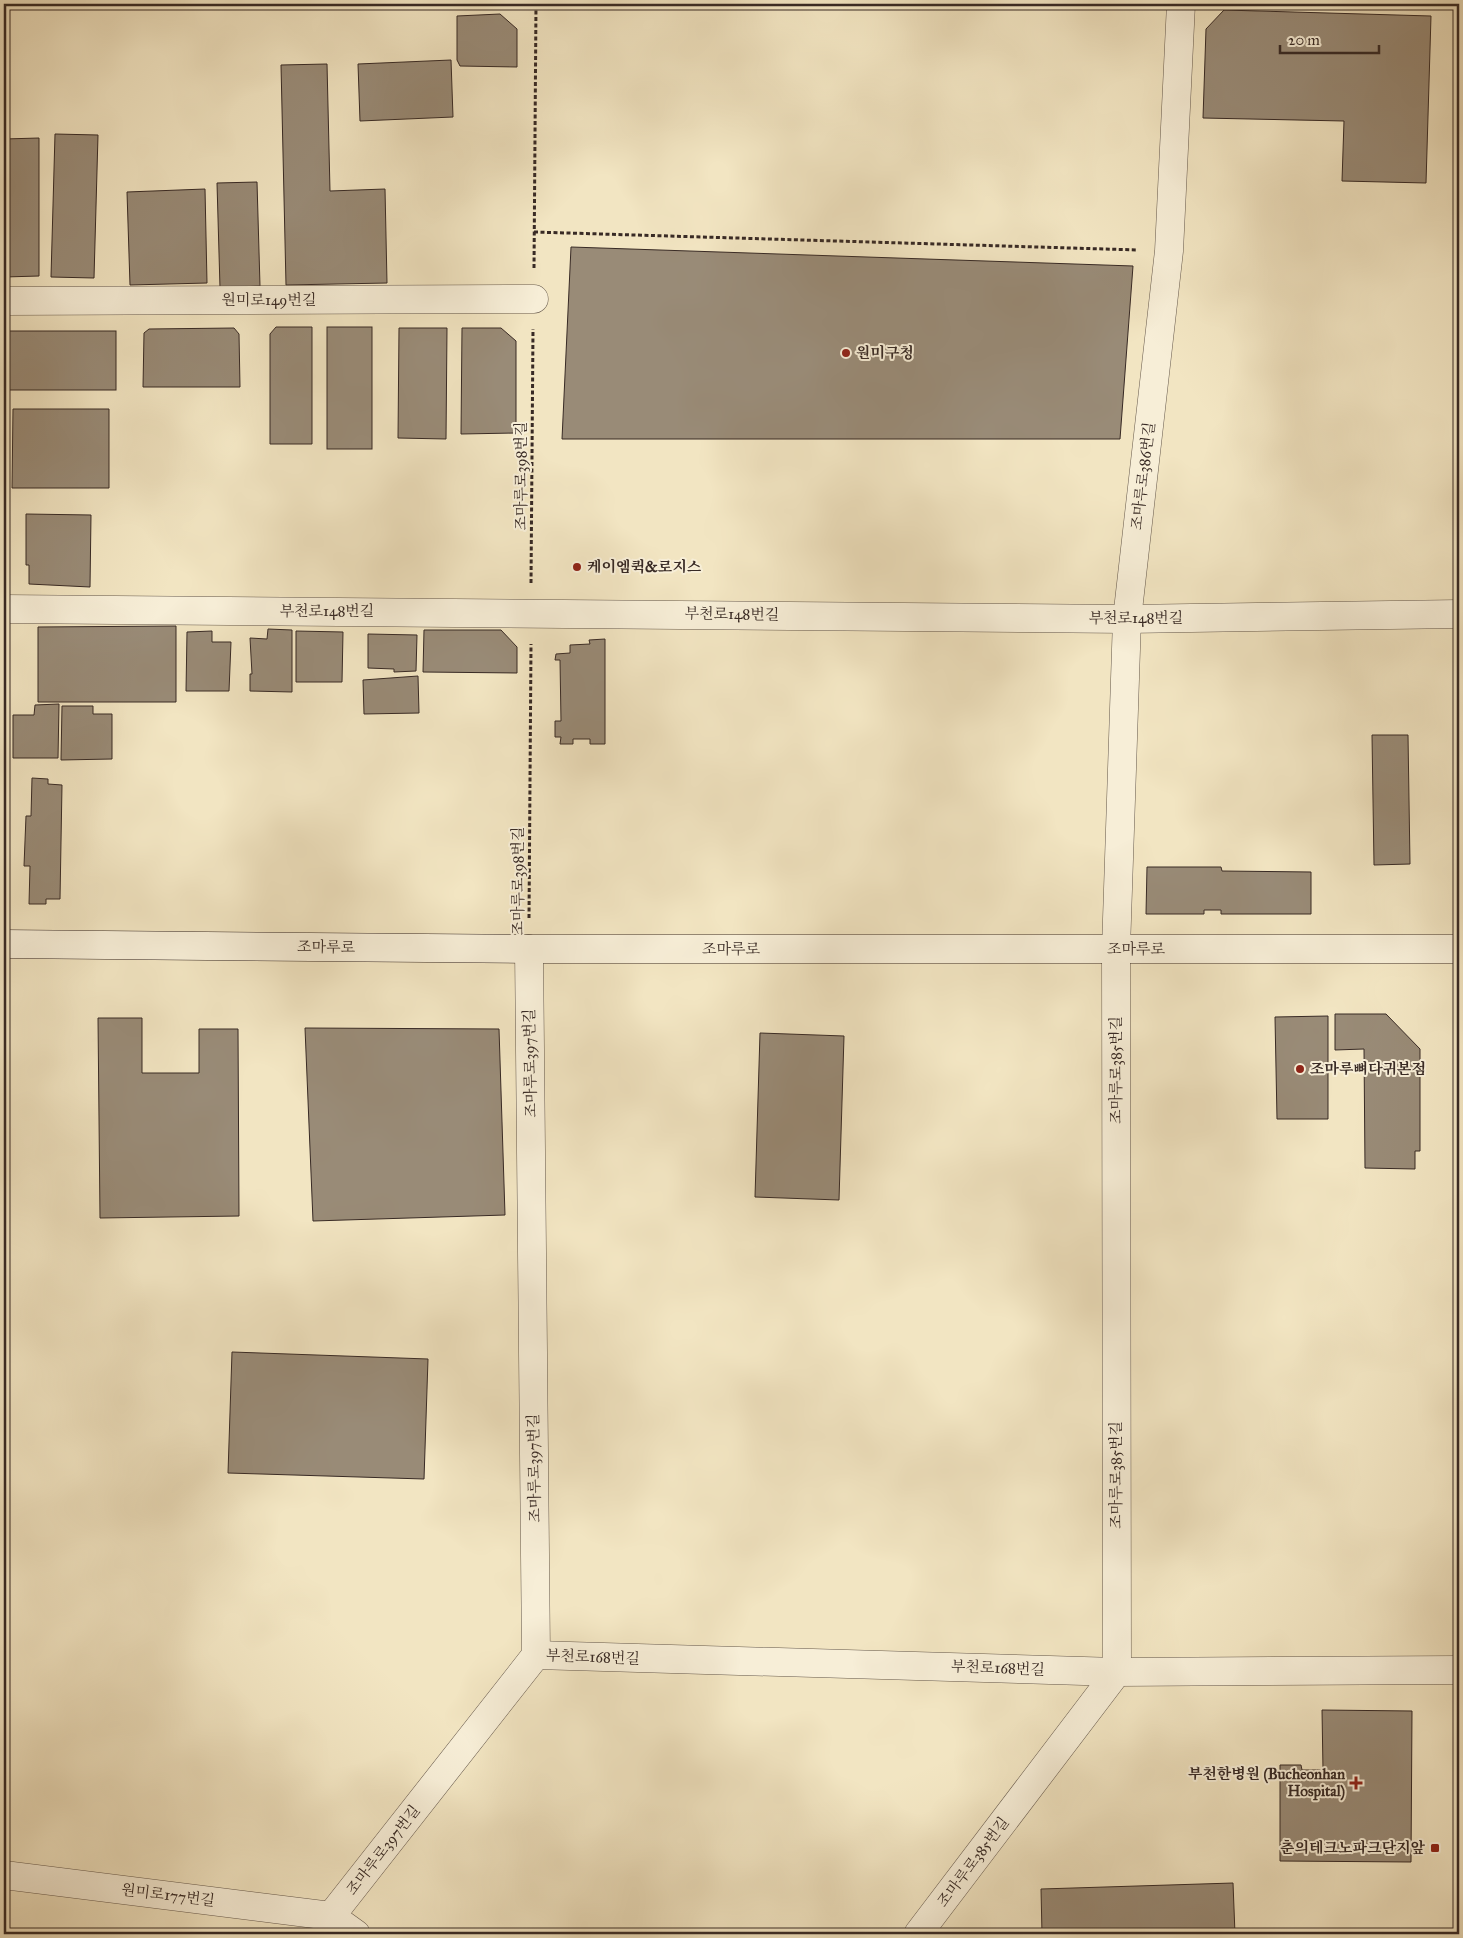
<svg xmlns="http://www.w3.org/2000/svg" width="1463" height="1938" font-family="'IM FELL Great Primer','Noto Serif KR',serif">
	<style>
		.building { fill: #998b77; stroke: #382a25 }
		.lines { fill: none; stroke-linecap: round; stroke-linejoin: round }
		.street-casing { stroke: #66594c; stroke-width: 29 }
		.secondary-casing { stroke: #382a25; stroke-width: 29 }
		.path { stroke: #382a25; stroke-width: 3; stroke-dasharray: 4 2.5; stroke-linecap: butt }
		.street { stroke: #f7eed7; stroke-width: 28 }
		.secondary { stroke: #f7eed7; stroke-width: 28 }
		.poi-dot { fill: #8f2418; stroke: #f7eed7; stroke-width: 2 }
		.labels { text-anchor: middle; stroke-width: 4; stroke-linejoin: round; paint-order: stroke }
		.street-label { font-size: 15px; fill: #382a25; stroke: #f7eed7 }
		.poi-label { font-size: 15px; font-weight: bold; fill: #382a25; stroke: #f7eed7; text-anchor: start }
	</style>
	<rect width="100%" height="100%" fill="#f2e5c2"/>
	<filter id="stains"><feTurbulence type="fractalNoise" baseFrequency=".004" numOctaves="4"/><feColorMatrix values="0 0 0 0 .2 0 0 0 0 .09 0 0 0 0 .02 0 0 0 .5 -.17"/></filter>
	<radialGradient id="worn" r=".72"><stop offset=".6" stop-color="#630" stop-opacity="0"/><stop offset="1" stop-color="#630" stop-opacity=".3"/></radialGradient>
	<g class="building">
		<path d="M1224,10L1431,16L1426,183L1342,181L1344,121L1203,118L1206,29Z"/>
		<path d="M500,14L517,29V67L460,66L457,60V16Z"/>
		<path d="M451,60L453,117L360,121L358,64Z"/>
		<path d="M327,64L330,191L385,189L387,283L286,285L281,65Z"/>
		<path d="M55,134L98,135L94,278L51,277Z"/>
		<path d="M39,138V276L4,277V139Z"/>
		<path d="M257,182L260,286L220,288L217,183Z"/>
		<path d="M205,189L207,283L130,285L127,192Z"/>
		<path d="M571,247L1133,266L1120,439H562Z"/>
		<path d="M276,327H312V444H270V334Z"/>
		<rect x="327" y="327" width="45" height="122"/>
		<path d="M234,328L239,334L240,387H143L144,333L149,329Z"/>
		<path d="M399,328H447L446,439L398,438Z"/>
		<path d="M462,328H501L516,341V433L461,434Z"/>
		<rect x="4" y="331" width="112" height="59"/>
		<path d="M13,409H109V488H12Z"/>
		<path d="M4,514H7L8,565L4,566Z"/>
		<path d="M26,514L91,515L90,587L29,584V565H26Z"/>
		<path d="M176,626V702H38V627Z"/>
		<path d="M268,629L292,630V692L250,691V674H252L250,638L267,639Z"/>
		<path d="M424,630H501L517,647V673L423,672Z"/>
		<path d="M212,631V642H231L229,691H186L187,632Z"/>
		<path d="M296,631L343,632L342,682H296Z"/>
		<path d="M368,634L417,635L416,671L394,672V669L368,668Z"/>
		<path d="M605,639V744H590V739H573V744H560L561,737H555V721H561L560,660H555L556,654L570,653V645L590,644L589,640Z"/>
		<path d="M418,676L419,713L364,714L363,680Z"/>
		<path d="M59,704L58,758H13V715H34L35,705Z"/>
		<path d="M62,706H93V714H112V759L61,760Z"/>
		<path d="M1372,735H1408L1410,864L1374,865Z"/>
		<path d="M32,778L48,779V784L62,785L60,899H46V904H29L30,866H24L26,816H31Z"/>
		<path d="M1147,867H1221L1222,871L1311,872V914H1221V910H1204V914H1146Z"/>
		<path d="M1335,1014H1386L1420,1049V1151H1415V1169L1365,1168L1364,1049L1335,1050Z"/>
		<path d="M1328,1016V1119H1277L1275,1017Z"/>
		<path d="M98,1018H142V1073H199V1029H238L239,1216L100,1218Z"/>
		<path d="M305,1028L499,1029L505,1215L313,1221Z"/>
		<path d="M760,1033L844,1036L839,1200L755,1197Z"/>
		<path d="M232,1352L428,1359L424,1479L228,1473Z"/>
		<path d="M1322,1710L1412,1711L1411,1862L1280,1861V1765H1301L1302,1770H1323Z"/>
		<path d="M1233,1883L1235,1934H1042L1041,1889Z"/>
	</g>
	<g class="lines">
		<g class="street-casing">
			<g id="street">
				<path d="M4,301L534,299"/>
				<path d="M4,609L1127,619L1459,614"/>
				<path d="M536,1655L1117,1672L1459,1670"/>
				<path d="M4,1875L331,1916"/>
				<path d="M331,1916L536,1655L529,949"/>
				<path d="M331,1916L356,1934"/>
				<path d="M918,1934L1117,1672L1116,949L1127,619L1169,251L1181,4"/>
			</g>
		</g>
		<g class="secondary-casing">
			<path id="secondary" d="M4,944L529,949H1459"/>
		</g>
		<g class="path">
			<path d="M534,232L1138,250"/>
			<path d="M534,268L536,4"/>
			<path d="M531,583L533,329"/>
			<path d="M529,918L531,644"/>
		</g>
		<use href="#street" class="street"/>
		<use href="#secondary" class="secondary"/>
	</g>
	<g class="poi-dot">
		<circle cx="846" cy="353" r="5"/>
		<circle cx="577" cy="567" r="5"/>
		<circle cx="1300" cy="1069" r="5"/>
		<path d="M1353.5 1775.5h5v5h5v5h-5v5h-5v-5h-5v-5h5z"/>
		<rect x="1430" y="1843" width="10" height="10" rx="2.5"/>
	</g>
	<g class="labels">
		<g class="street-label">
			<text x="269" y="305">원미로149번길</text>
			<text transform="translate(521 476) rotate(-90)" y="5">조마루로398번길</text>
			<text transform="translate(1143 476) rotate(-83)" y="5">조마루로386번길</text>
			<text x="327" y="616">부천로148번길</text>
			<text transform="translate(732 614) rotate(1)" y="5">부천로148번길</text>
			<text x="1136" y="623">부천로148번길</text>
			<text transform="translate(518 881) rotate(-90)" y="5">조마루로398번길</text>
			<text transform="translate(326 947) rotate(1)" y="5">조마루로</text>
			<text x="731" y="954">조마루로</text>
			<text x="1136" y="954">조마루로</text>
			<text transform="translate(530 1063) rotate(-91)" y="5">조마루로397번길</text>
			<text transform="translate(1116 1070) rotate(-90)" y="5">조마루로385번길</text>
			<text transform="translate(534 1468) rotate(-91)" y="5">조마루로397번길</text>
			<text transform="translate(1116 1475) rotate(-90)" y="5">조마루로385번길</text>
			<text transform="translate(593 1657) rotate(2)" y="5">부천로168번길</text>
			<text transform="translate(998 1668) rotate(2)" y="5">부천로168번길</text>
			<text transform="translate(383 1850) rotate(-52)" y="5">조마루로397번길</text>
			<text transform="translate(973 1862) rotate(-53)" y="5">조마루로385번길</text>
			<text transform="translate(168 1895) rotate(7)" y="5">원미로177번길</text>
		</g>
		<g class="poi-label">
			<text x="856" y="358">원미구청</text>
			<text x="587" y="572">케이엠퀵&amp;로지스</text>
			<text x="1310" y="1074">조마루뼈다귀본점</text>
			<text x="1345" y="1779" text-anchor="end">부천한병원 (Bucheonhan<tspan x="1345" dy="17">Hospital)</tspan></text>
			<text x="1425" y="1853" text-anchor="end">춘의테크노파크단지앞</text>
		</g>
	</g>
	<rect width="1463" height="1938" fill="none" stroke="#f2e5c2" stroke-width="20"/>
	<rect x="5" y="5" width="1453" height="1928" fill="none" stroke="#382a25" stroke-width="2.5"/>
	<rect x="10" y="10" width="1443" height="1918" fill="none" stroke="#382a25"/>
	<path d="M1280 45v8h99v-8" fill="none" stroke="#382a25" stroke-width="2.5"/>
	<text x="1288" y="45" font-size="15" fill="#382a25" stroke="#f7eed7" stroke-width="4" paint-order="stroke">20 m</text>
	<rect width="100%" height="100%" filter="url(#stains)"/>
	<rect width="100%" height="100%" fill="url(#worn)"/>
</svg>
